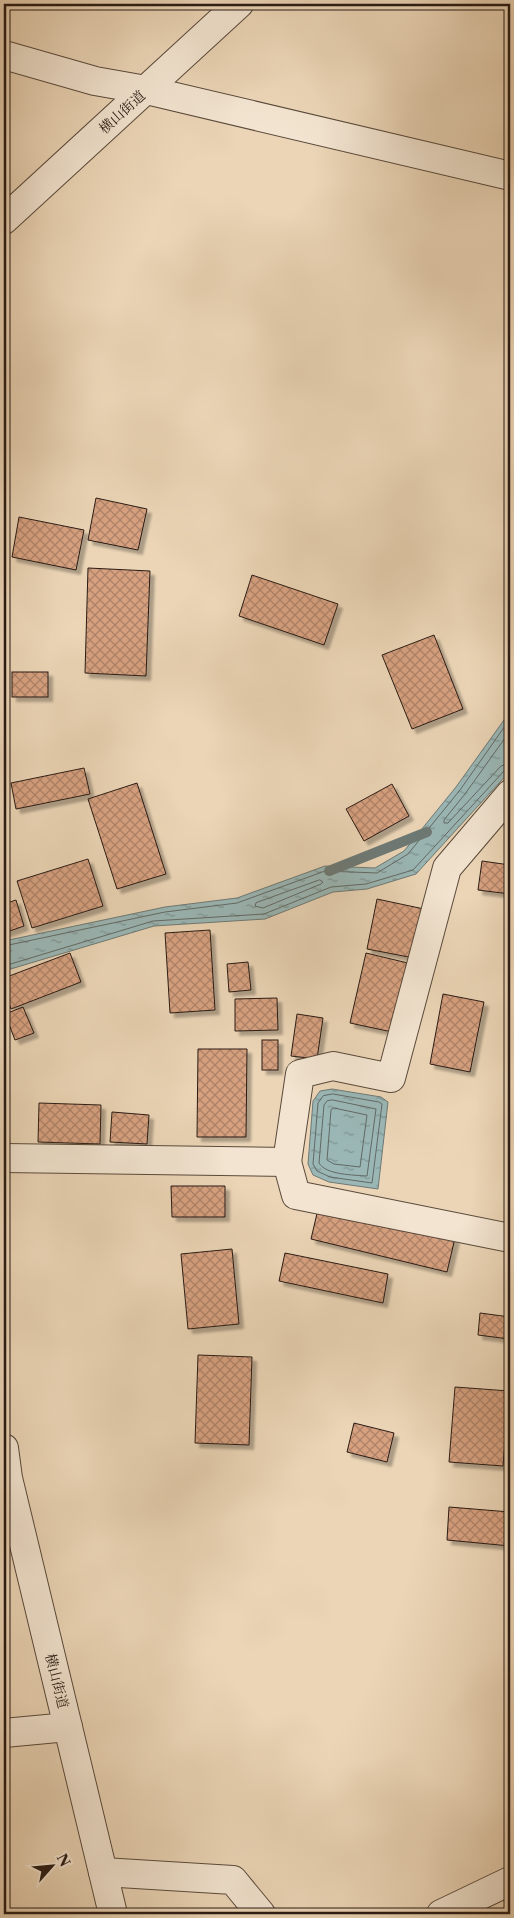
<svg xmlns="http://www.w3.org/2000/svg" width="514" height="1918" font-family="'Libre Caslon Text','Noto Serif JP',serif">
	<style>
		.water { fill: url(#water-ripples); stroke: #6d7975 }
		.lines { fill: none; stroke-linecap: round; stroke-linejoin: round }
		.shore { stroke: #626965; stroke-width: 1 }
		.stream { stroke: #6d7975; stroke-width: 10 }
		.building { fill: url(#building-cross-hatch); stroke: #291b14; filter: url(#shadow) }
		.minor-casing { stroke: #5a4a3c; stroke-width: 30 }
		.tertiary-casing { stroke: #5a4a3c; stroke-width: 30 }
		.minor { stroke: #f2e4d0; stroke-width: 28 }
		.tertiary { stroke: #f2e4d0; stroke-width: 28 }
		.labels { text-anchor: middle; stroke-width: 4.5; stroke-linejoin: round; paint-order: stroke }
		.street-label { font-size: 14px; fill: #291b14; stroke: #f2e4d0 }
	</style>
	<defs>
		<pattern id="water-ripples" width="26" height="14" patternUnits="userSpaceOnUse" patternTransform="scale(1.25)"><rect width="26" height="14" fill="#9ab7b6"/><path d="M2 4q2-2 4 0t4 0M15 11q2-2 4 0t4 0" fill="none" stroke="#7e9493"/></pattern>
		<pattern id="building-cross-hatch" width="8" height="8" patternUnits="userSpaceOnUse" patternTransform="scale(1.25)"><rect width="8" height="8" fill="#d7a180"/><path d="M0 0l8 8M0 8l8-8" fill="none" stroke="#ae8268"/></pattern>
		<filter id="shadow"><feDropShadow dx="4.5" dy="4.5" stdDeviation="1" flood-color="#0004"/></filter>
	</defs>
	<rect width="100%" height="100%" fill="#ebd5b6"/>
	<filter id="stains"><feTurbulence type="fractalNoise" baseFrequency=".004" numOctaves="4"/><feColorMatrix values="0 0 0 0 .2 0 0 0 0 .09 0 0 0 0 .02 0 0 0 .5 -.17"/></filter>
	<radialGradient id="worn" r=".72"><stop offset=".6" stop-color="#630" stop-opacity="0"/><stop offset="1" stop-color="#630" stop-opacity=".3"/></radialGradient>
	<g class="water">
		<path d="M510,707V771L416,874L367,889L333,892L265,919L154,926L4,971V941L165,907L237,898L325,866L375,868L404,851L456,787L504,720Z"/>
		<path d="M332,1089L381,1097L388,1102L378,1189L329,1182L313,1175L308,1164L313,1101L320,1091Z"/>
	</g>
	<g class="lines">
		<g class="shore">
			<path d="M510,731L465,794L444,820V823H448L501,766L510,763"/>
			<path d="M320,880L323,882L321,884L263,908L255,906L256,903Z"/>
			<path d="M4,946L165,912L237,903L325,871L377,873L408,854L460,790L510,719"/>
			<path d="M4,966L153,921L264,914L331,887L366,884L413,870L504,771L510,769"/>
			<path d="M333,1094L379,1102L382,1104L372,1183L330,1177L317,1171L313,1164L318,1103L323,1096Z"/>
			<path d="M333,1100L376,1109L367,1176C354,1175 326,1175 319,1163L324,1105L327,1101Z"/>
			<path d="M334,1108L367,1115L360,1167L334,1164L327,1160L331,1110Z"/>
		</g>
		<path class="stream" d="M329,871L427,832"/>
	</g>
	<g class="building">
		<path d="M96,498L147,509L138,550L88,540Z"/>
		<path d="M19,517L84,530L76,570L12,557Z"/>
		<path d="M88,568L150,571L146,676L85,673Z"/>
		<path d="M252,575L338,604L324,645L239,616Z"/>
		<path d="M434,635L463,709L412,729L382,655Z"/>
		<rect x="12" y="672" width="36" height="25"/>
		<path d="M84,768L90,794L16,809L11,783Z"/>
		<path d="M137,783L166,874L117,889L88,799Z"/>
		<path d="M392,784L409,816L364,841L346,809Z"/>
		<path d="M88,859L103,906L32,928L17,881Z"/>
		<path d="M482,861L510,865V894L478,890Z"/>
		<path d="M377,899L424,909L414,958L367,949Z"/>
		<path d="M16,900L24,926L4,933V904Z"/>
		<path d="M210,930L215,1010L170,1013L165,933Z"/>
		<path d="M70,953L81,982L11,1009L4,988V978Z"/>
		<path d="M366,953L412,964L397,1033L350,1023Z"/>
		<path d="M248,962L251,990L229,992L227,964Z"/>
		<path d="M443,994L484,1002L470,1072L430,1064Z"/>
		<path d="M277,998L278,1030L235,1031V999Z"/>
		<path d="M23,1007L34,1033L15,1040L5,1014Z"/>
		<path d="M297,1014L323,1018L317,1059L291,1056Z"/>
		<rect x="262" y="1040" width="16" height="30"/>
		<path d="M198,1049H247L246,1137H197Z"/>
		<path d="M39,1103L101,1105L100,1144L38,1142Z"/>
		<path d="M112,1112L149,1115L147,1144L110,1142Z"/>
		<path d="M171,1186H225V1217H172Z"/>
		<path d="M319,1205L455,1238L447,1272L311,1239Z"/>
		<path d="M232,1249L239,1324L188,1329L181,1254Z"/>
		<path d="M285,1253L388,1274L383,1303L279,1281Z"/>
		<path d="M480,1313L510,1317L509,1339L478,1335Z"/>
		<path d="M198,1355L252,1357L249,1445L195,1443Z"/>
		<path d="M455,1387L509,1391L503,1466L449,1462Z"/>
		<path d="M354,1423L394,1433L387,1462L347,1452Z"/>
		<path d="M449,1507L510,1512V1546L447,1540Z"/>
	</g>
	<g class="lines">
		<g class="minor-casing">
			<g id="minor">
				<path d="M146,90L510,176"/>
				<path d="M4,1158L287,1162L300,1074L333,1066L391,1078L447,868L510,794"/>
				<path d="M287,1162L296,1195L510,1238"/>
				<path d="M4,1733L68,1727"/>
				<path d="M103,1872L233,1880L261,1914"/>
				<path d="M441,1914L510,1881"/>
			</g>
		</g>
		<g class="tertiary-casing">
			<g id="tertiary">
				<path d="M4,55L95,81L146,90"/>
				<path d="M4,220L239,4"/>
				<path d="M4,1448L8,1478L113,1914"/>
			</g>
		</g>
		<use href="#minor" class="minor"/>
		<use href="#tertiary" class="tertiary"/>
	</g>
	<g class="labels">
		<g class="street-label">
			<text transform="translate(122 112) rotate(-42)" y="5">横山街道</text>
			<text transform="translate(57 1681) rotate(76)" y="5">横山街道</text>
		</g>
	</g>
	<rect width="514" height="1918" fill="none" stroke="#ebd5b6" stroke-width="20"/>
	<rect x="5" y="5" width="504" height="1908" fill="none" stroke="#291b14" stroke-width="2.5"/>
	<rect x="10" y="10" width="494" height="1898" fill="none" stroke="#291b14"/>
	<g transform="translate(52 1866) rotate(63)" stroke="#f2e4d0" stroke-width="4" paint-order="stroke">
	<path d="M0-4L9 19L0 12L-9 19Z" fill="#291b14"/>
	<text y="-8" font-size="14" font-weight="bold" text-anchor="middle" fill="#291b14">N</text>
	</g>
	<rect width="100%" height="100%" filter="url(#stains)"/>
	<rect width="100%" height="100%" fill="url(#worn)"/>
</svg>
